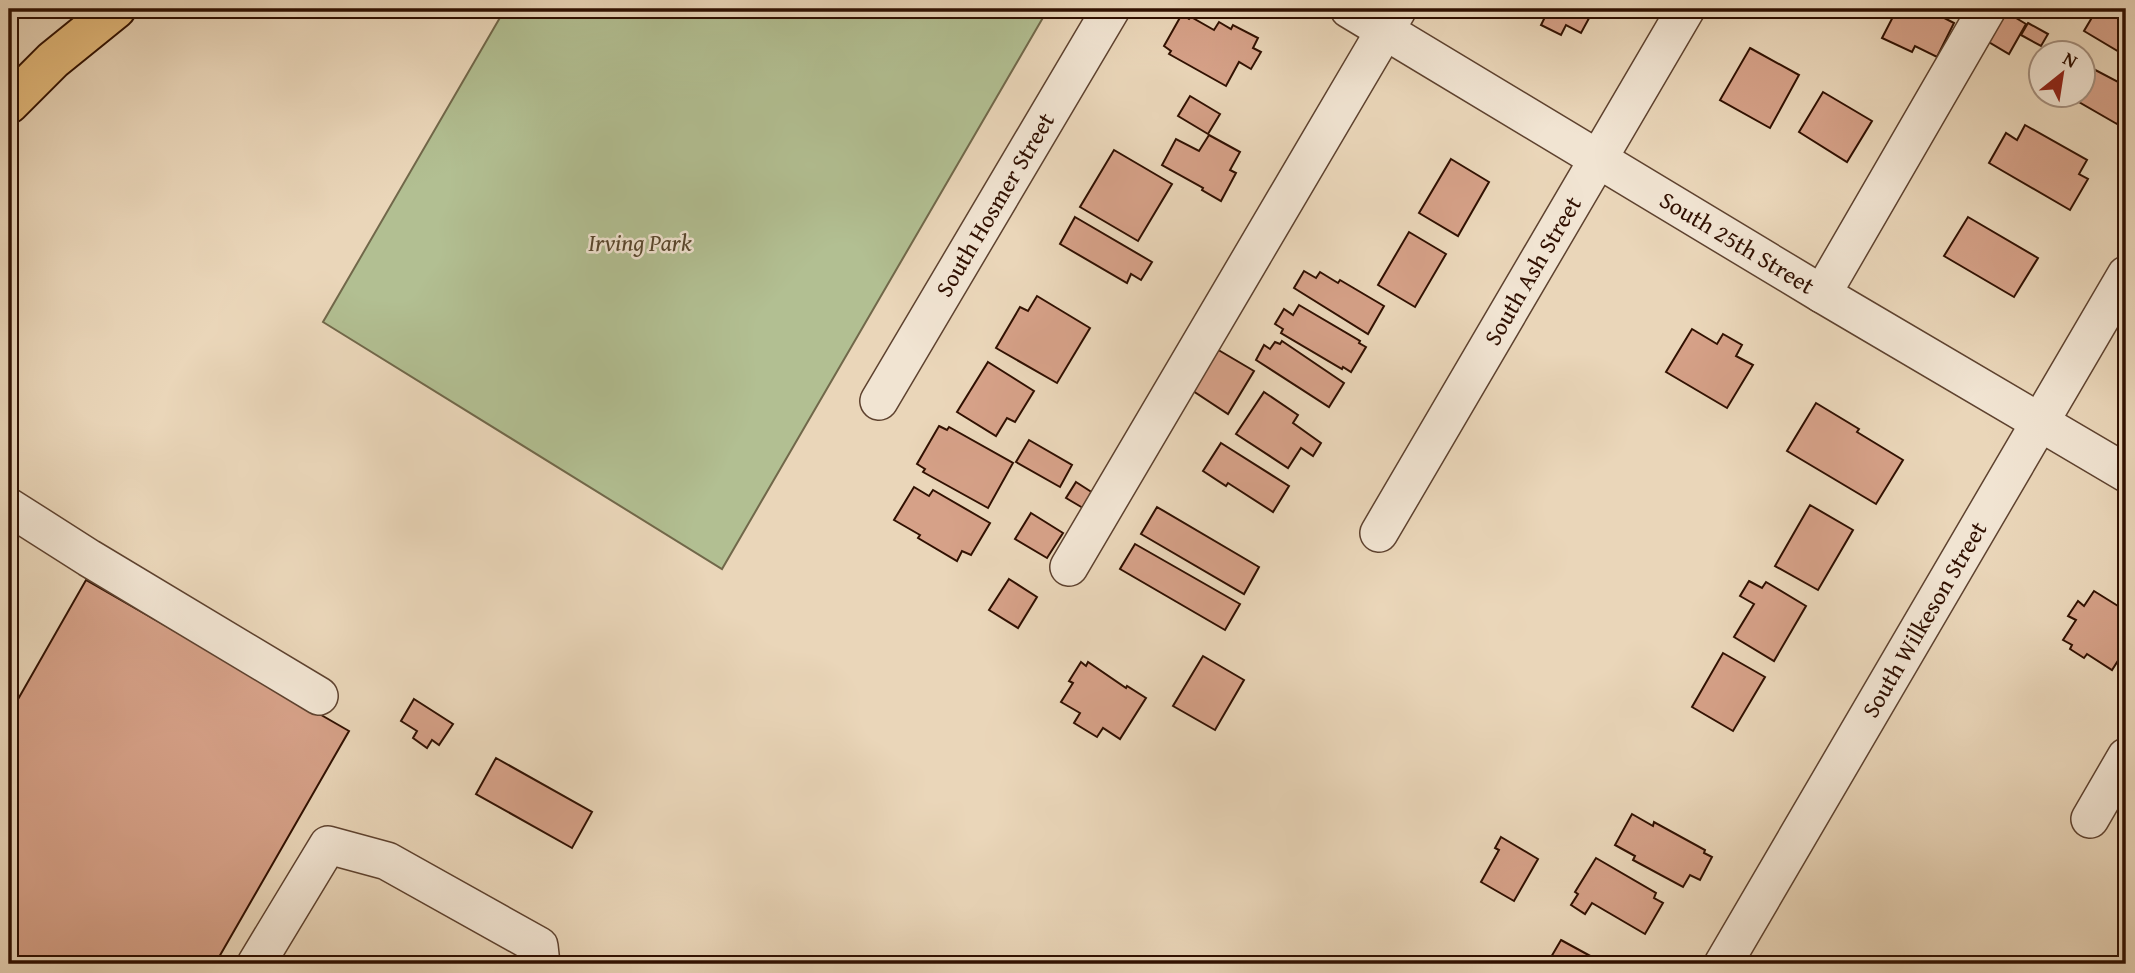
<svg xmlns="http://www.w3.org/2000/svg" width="2135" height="973" font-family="'Gentium Book Plus',serif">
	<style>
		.green { fill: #b2bf92; stroke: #71684a; stroke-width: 2 }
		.building { fill: #d6a188; stroke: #301001; stroke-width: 2 }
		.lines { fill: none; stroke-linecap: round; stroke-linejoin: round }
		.minor-casing { stroke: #5e422f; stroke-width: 40 }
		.highway-casing { stroke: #301001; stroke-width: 42 }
		.minor { stroke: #f1e4d2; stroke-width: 37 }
		.highway { stroke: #e5bb7c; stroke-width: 38 }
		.labels { text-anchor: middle; stroke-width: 5; stroke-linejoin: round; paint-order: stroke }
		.street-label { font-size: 24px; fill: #301001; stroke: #f1e4d2 }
		.park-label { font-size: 24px; font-style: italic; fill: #57452c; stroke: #f1e4d2 }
	</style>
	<rect width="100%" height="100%" fill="#ead6b9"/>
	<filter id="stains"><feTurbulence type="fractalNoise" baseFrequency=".00286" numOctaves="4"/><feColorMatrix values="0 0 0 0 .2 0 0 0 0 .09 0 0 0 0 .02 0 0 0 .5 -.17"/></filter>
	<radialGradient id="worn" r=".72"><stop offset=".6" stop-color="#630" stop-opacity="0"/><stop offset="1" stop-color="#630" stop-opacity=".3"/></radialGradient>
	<path class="green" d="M505,9H1048L722,569L323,322Z"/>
	<g class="building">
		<path d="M1539,9H1594L1581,33L1566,25L1561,35L1541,25L1547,13Z"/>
		<path d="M1897,9L1906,12L1908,9H1927L1954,23L1937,57L1915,46L1912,52L1882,38Z"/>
		<path d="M2001,9L2026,24L2009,54L1977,35Z"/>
		<path d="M2097,9H2126V56L2084,31Z"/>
		<path d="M1182,14L1189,19L1191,17L1214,30L1219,22L1231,29L1233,25L1258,38L1253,48L1261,52L1251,69L1239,62L1226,86L1169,54L1171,51L1164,46Z"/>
		<path d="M2028,23L2048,34L2041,46L2021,35Z"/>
		<path d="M1750,48L1799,75L1770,128L1720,100Z"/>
		<path d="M2082,63L2126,86V125L2119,121L2117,124L2065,94H2082Z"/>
		<path d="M1823,92L1872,121L1847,162L1799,132Z"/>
		<path d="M1190,96L1220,114L1208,134L1178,116Z"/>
		<path d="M2025,125L2087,160L2079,174L2088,179L2070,210L1989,163L2006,133L2017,140Z"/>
		<path d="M1209,135L1240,152L1230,170L1236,173L1221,201L1202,190L1203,188L1162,165L1176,139L1199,151Z"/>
		<path d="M1114,150L1172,184L1138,241L1080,207Z"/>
		<path d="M1451,159L1489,182L1458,236L1419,213Z"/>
		<path d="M1075,217L1152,262L1141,280L1131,274L1127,283L1060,244Z"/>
		<path d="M1968,217L2038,258L2014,297L1944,256Z"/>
		<path d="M1409,232L1446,254L1415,307L1378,285Z"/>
		<path d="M1304,271L1316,278L1320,272L1338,283L1340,280L1384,306L1368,334L1294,288Z"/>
		<path d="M1037,296L1090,328L1057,383L996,348L1020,307L1028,311Z"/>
		<path d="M1299,305L1360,341L1359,343L1366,347L1351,372L1343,367L1342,369L1281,333L1283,329L1275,324L1284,309L1293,315Z"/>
		<path d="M1692,329L1717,344L1723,334L1742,345L1736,356L1753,365L1727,408L1666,372Z"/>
		<path d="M1282,341L1344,383L1329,407L1256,360L1264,345L1270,349L1275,342L1280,344Z"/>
		<path d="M1215,348L1254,371L1228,414L1190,389Z"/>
		<path d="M988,362L1034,391L1015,422L1007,418L996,436L957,412Z"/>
		<path d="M1264,392L1298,415L1293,423L1321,443L1313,456L1301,448L1288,468L1236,434Z"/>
		<path d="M1816,403L1859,429L1857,432L1903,460L1876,504L1787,451Z"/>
		<path d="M939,426L947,430L949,427L1013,463L988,508L923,472L925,469L917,464Z"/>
		<path d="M1029,440L1072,465L1060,487L1016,462Z"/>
		<path d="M1221,443L1289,486L1273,512L1228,483L1226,486L1203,471Z"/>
		<path d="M1076,482L1093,493L1083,508L1066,498Z"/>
		<path d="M914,487L929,496L933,490L990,523L971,555L962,551L957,561L918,538L920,535L894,520Z"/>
		<path d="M1810,505L1853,530L1818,590L1775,566Z"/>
		<path d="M1157,507L1259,567L1244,594L1141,534Z"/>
		<path d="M1031,513L1063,533L1047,558L1015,539Z"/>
		<path d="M1135,544L1240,604L1225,630L1120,569Z"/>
		<path d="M1009,579L1037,597L1018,628L989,610Z"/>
		<path d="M86,580L349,731L215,964H9V715Z"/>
		<path d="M1749,581L1762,588L1766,582L1806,606L1774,661L1734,637L1754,604L1740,596Z"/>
		<path d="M2094,591L2126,611V648L2112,670L2087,654L2084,658L2070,649L2072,645L2063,640L2076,620L2068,616L2078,601L2084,606Z"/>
		<path d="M1723,653L1765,677L1733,731L1692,707Z"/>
		<path d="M1203,656L1244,680L1215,730L1173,706Z"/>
		<path d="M1081,662L1086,666L1088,662L1126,688L1127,686L1146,698L1120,739L1103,728L1097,737L1074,723L1080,713L1061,702L1073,683L1069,681Z"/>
		<path d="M414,699L453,724L439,745L432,740L427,748L413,738L417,731L401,721Z"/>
		<path d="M496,758L592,812L572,848L476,794Z"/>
		<path d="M1632,814L1653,826L1654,822L1705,850L1704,853L1712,857L1700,880L1690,875L1683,887L1633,860L1635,856L1615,845Z"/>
		<path d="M1501,837L1538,859L1514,901L1481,882L1499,850L1495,848Z"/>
		<path d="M1596,858L1656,893L1654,898L1663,903L1645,934L1592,903L1585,914L1571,905L1578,894L1575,892Z"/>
		<path d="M1561,940L1605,964H1547Z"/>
	</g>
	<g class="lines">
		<g class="minor-casing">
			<g id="minor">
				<path id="s1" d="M1349,9L1822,294L2126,473"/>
				<path d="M1822,294L1987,9"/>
				<path id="s2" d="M879,401L1111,9"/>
				<path d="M9,507L89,558L319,696"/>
				<path id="s3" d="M1379,533L1686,9"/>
				<path d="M1069,567L1397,10"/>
				<path d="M2090,819L2126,757"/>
				<path d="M256,964L328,845L387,861L539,946L541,964"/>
				<path id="s4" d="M1723,964L2126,275"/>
			</g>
		</g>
		<g class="highway-casing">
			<path id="highway" d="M9,104L53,60L116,9"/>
		</g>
		<use href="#minor" class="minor"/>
		<use href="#highway" class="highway"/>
	</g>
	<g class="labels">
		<g class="street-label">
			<text dy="8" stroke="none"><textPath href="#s2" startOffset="228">South Hosmer Street</textPath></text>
			<text dy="8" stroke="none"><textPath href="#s1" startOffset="453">South 25th Street</textPath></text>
			<text dy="8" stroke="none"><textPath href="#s3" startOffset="304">South Ash Street</textPath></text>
			<text dy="8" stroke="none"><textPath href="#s4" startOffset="399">South Wilkeson Street</textPath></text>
		</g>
		<g class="park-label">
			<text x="640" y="251">Irving Park</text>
		</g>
	</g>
	<rect width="2135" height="973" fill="none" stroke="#ead6b9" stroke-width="35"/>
	<rect x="10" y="10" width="2114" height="952" fill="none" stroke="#301001" stroke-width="3.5"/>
	<rect x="18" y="18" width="2100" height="938" fill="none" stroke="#301001" stroke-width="2"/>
	<g transform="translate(2062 74) rotate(30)"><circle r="33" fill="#f1e4d2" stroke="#a48f7e" stroke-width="2"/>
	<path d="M0-5L12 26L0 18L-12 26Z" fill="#8f2418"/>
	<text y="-10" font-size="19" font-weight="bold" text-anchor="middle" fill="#301001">N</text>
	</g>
	<rect width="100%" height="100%" filter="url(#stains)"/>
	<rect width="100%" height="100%" fill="url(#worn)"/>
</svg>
